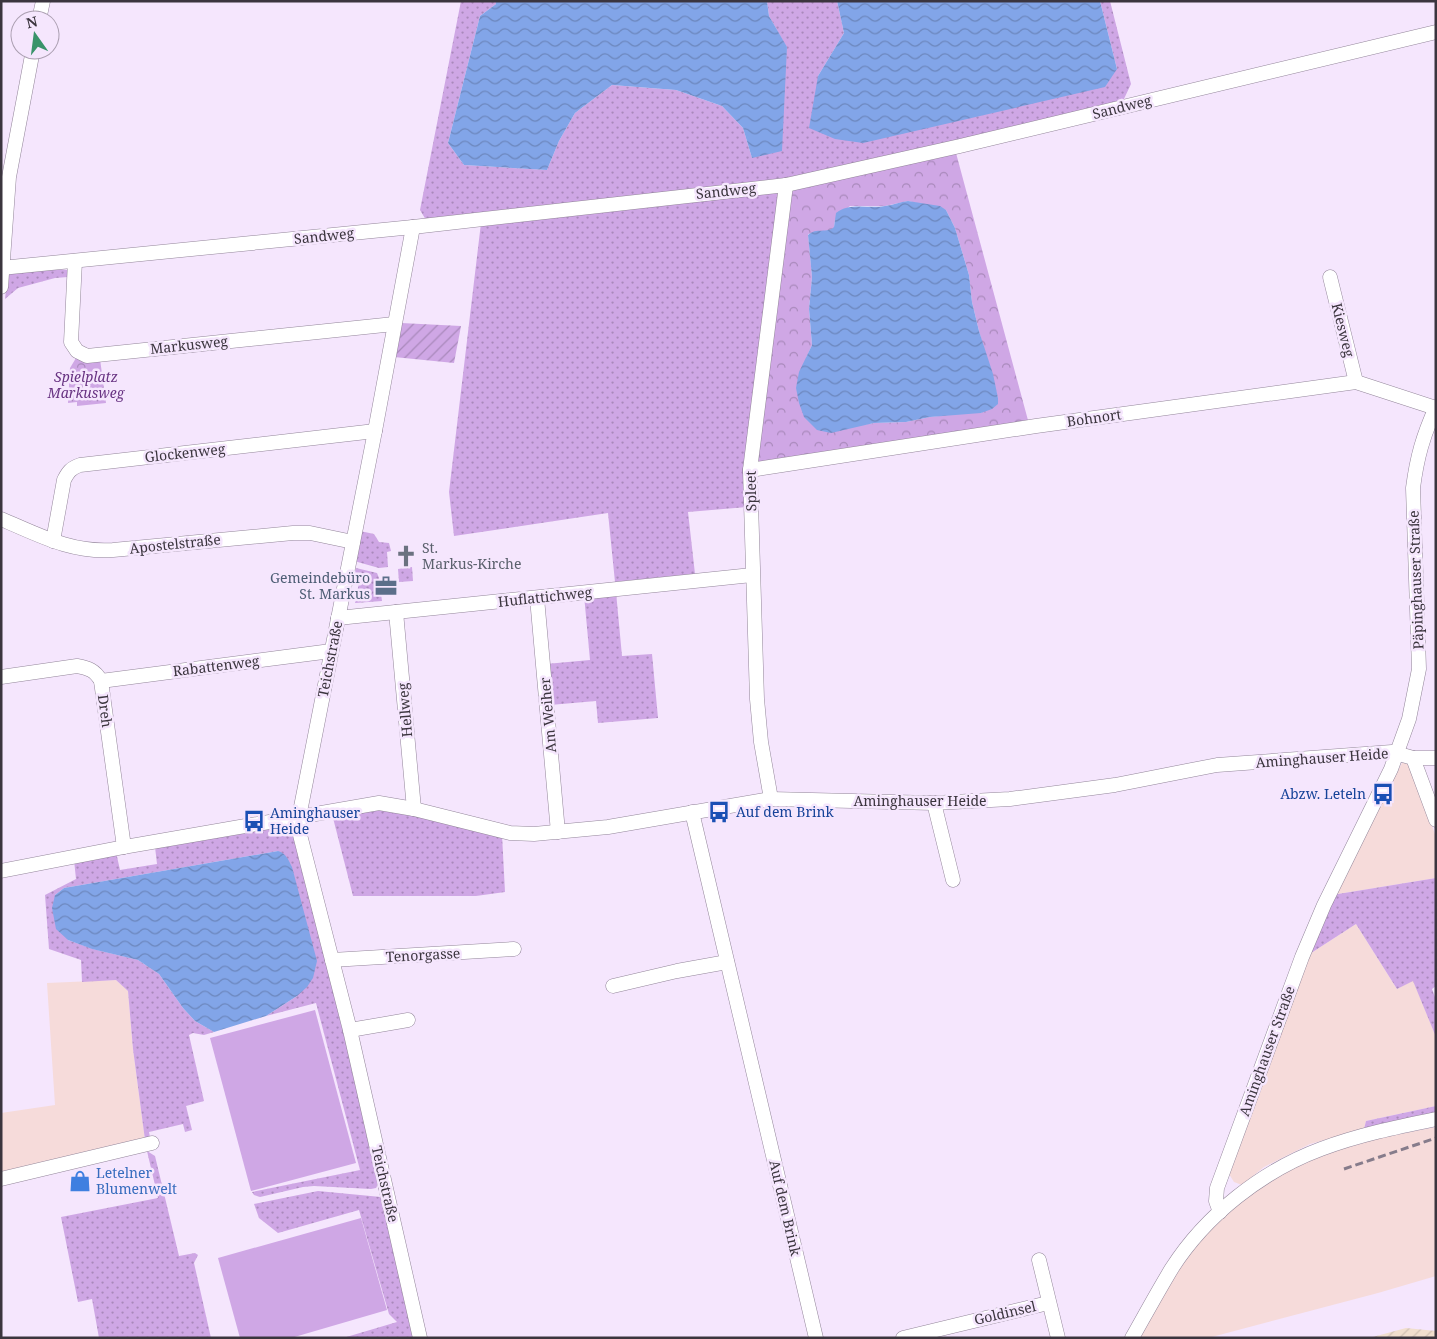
<svg xmlns="http://www.w3.org/2000/svg" width="1437" height="1339" font-family="'Noto Serif',serif">
	<style>
		.commercial { fill: #f6dbda }
		.industrial { fill: url(#industrial-furrows) }
		.grass { fill: url(#grass-dots) }
		.forest { fill: url(#forest-crowns); fill-rule: evenodd }
		.garden { fill: url(#garden-furrows) }
		.pitch { fill: #cfa7e5 }
		.water { fill: url(#water-waves) }
		.lines { fill: none; stroke-linecap: round; stroke-linejoin: round }
		.minor-casing { stroke: #93869a; stroke-width: 15 }
		.minor { stroke: #fff; stroke-width: 14 }
		.rail { stroke: #867c8b; stroke-width: 3; stroke-dasharray: 8 4; stroke-linecap: butt }
		.labels { text-anchor: middle; stroke-width: 5; stroke-linejoin: round; paint-order: stroke }
		.street-label { font-size: 14px; fill: #3b353e; stroke: #f5e6fd }
		.park-label { font-size: 14px; font-style: italic; fill: #683382; stroke: #f5e6fd }
		.worship-label { font-size: 14px; fill: #5b616d; stroke: #f5e6fd; text-anchor: start }
		.service-label { font-size: 14px; fill: #4e5e75; stroke: #f5e6fd; text-anchor: end }
		.transit-label { font-size: 14px; fill: #164399; stroke: #f5e6fd; text-anchor: start }
		.shop-label { font-size: 14px; fill: #366cbe; stroke: #f5e6fd; text-anchor: start }
	</style>
	<defs>
		<pattern id="industrial-furrows" width="10" height="10" patternUnits="userSpaceOnUse" patternTransform="scale(1.25)"><rect width="10" height="10" fill="#f1dfce"/><path d="M-1 1l2-2M0 10L10 0M9 11l2-2" fill="none" stroke="#d0c0b2"/></pattern>
		<pattern id="grass-dots" width="8" height="8" patternUnits="userSpaceOnUse" patternTransform="scale(1.25)"><rect width="8" height="8" fill="#cfa7e5"/><path d="M2 2h.1M6 6h.1" fill="none" stroke="#a989bb" stroke-width="1.8" stroke-linecap="round"/></pattern>
		<pattern id="forest-crowns" width="20" height="18" patternUnits="userSpaceOnUse" patternTransform="scale(1.25)"><rect width="20" height="18" fill="#cfa7e5"/><path d="M2 6a3 3 0 1 1 6 0M12 15a3 3 0 1 1 6 0" fill="none" stroke="#a989bb"/></pattern>
		<pattern id="garden-furrows" width="10" height="10" patternUnits="userSpaceOnUse" patternTransform="scale(1.25)"><rect width="10" height="10" fill="#cfa7e5"/><path d="M-1 1l2-2M0 10L10 0M9 11l2-2" fill="none" stroke="#a989bb"/></pattern>
		<pattern id="water-waves" width="16" height="10" patternUnits="userSpaceOnUse" patternTransform="scale(1.25)"><rect width="16" height="10" fill="#82a5e8"/><path d="M0 5q4-4 8 0t8 0" fill="none" stroke="#6c87bd"/></pattern>
	</defs>
	<rect width="100%" height="100%" fill="#f5e6fd"/>
	<g class="commercial">
		<path d="M1402,763H1408L1413,773L1436,837V878L1332,895Z"/>
		<path d="M1356,924L1397,989L1413,980L1436,1037V1106L1366,1121L1364,1129L1310,1144L1264,1167L1242,1185L1234,1182L1229,1174L1308,955Z"/>
		<path d="M116,980L128,991L133,1049L145,1140L1,1174V1113L55,1105L47,983Z"/>
		<path d="M1436,1127V1276L1378,1293L1208,1338H1131L1202,1228L1240,1193L1307,1159L1358,1142Z"/>
	</g>
	<path class="industrial" d="M1406,1328L1436,1331V1338H1369Z"/>
	<g class="grass">
		<path d="M461,1H496V4L480,16L448,143L464,165L547,170L559,141L575,113L612,85L676,90L722,106L743,128L752,158L787,48L769,16L767,1H837L844,33L818,76L1117,69L1100,1H1110L1131,84L1123,101L806,176L426,220L420,210Z"/>
		<path d="M781,189L747,507L688,512L695,574L615,582L608,513L454,536L449,492L481,223Z"/>
		<path d="M52,269L67,270L68,277L55,278L18,288L5,299L7,280L10,272Z"/>
		<path d="M360,531L374,534L379,542L389,543L391,551L387,552L388,567L379,568L354,561Z"/>
		<path d="M412,567L413,581L399,582L398,569Z"/>
		<path d="M356,568L377,573L379,578L382,601L355,603L360,578L354,576Z"/>
		<path d="M616,592L622,656L652,654L658,718L598,723L596,701L550,705L546,664L590,660L584,595Z"/>
		<path d="M389,809L502,835L505,892L476,896H353L332,814L370,810Z"/>
		<path d="M288,823L296,829L376,1173L378,1184L376,1188L371,1189L314,1186L303,1187L260,1197L254,1195L252,1192L360,1170L316,1003L266,1016L297,996L278,851L64,888L55,895L68,940L93,949L138,960L159,974L183,1008L195,1021L214,1032L204,1035L193,1033L189,1035L204,1101L186,1106L192,1130L185,1132L183,1124L149,1132L150,1137L145,1140L133,1049L128,991L116,980L82,982L81,960L49,949L45,895L76,879L74,860L116,852L120,870L157,864L155,847Z"/>
		<path d="M1436,878V986L1432,989L1436,1000V1037L1413,981L1397,989L1356,924L1308,955L1332,895Z"/>
		<path d="M1436,1106V1115L1364,1129L1366,1121Z"/>
		<path d="M147,1151L155,1156L179,1256L195,1253L198,1255L194,1263L211,1338H99L92,1299L78,1302L61,1217L158,1198Z"/>
		<path d="M318,1191L381,1197L416,1338H343L397,1322L389,1314L359,1210L278,1233L259,1218L254,1204Z"/>
	</g>
	<g class="forest">
		<path d="M956,153L1029,424L760,465L754,458L789,188ZM908,201L946,210L955,228L969,275L972,302L979,331L998,398L981,413H965L930,417L906,422L874,423L855,426L806,358L812,345L809,309L812,277L808,234L831,230L834,228L835,220L850,206H885Z"/>
		<path d="M76,358L100,359L106,403L77,406V402L68,403L70,368Z"/>
	</g>
	<path class="garden" d="M401,323L461,326L454,363L394,357Z"/>
	<g class="pitch">
		<path d="M315,1010L356,1163L251,1191L210,1038Z"/>
		<path d="M361,1218L387,1310L291,1338H240L218,1258Z"/>
	</g>
	<g class="water">
		<path d="M496,1H767L769,16L787,47L782,151L752,158L743,128L722,106L676,90L612,85L575,113L559,141L547,170L464,165L448,143L480,16L496,4Z"/>
		<path d="M837,1H1100L1117,69L1105,87L863,143L835,139L809,128L818,76L844,33Z"/>
		<path d="M908,201L940,206L946,210L955,228L969,275L972,302L979,331L993,374L998,398V404L992,409L981,413L930,417L906,422L874,423L831,433L817,430L804,417L799,403L796,388L799,372L812,345L809,309L812,277L808,235C816,227 827,234 834,227L836,213C849,202 869,209 885,206C893,205 900,202 908,201Z"/>
		<path d="M278,851C286,853 289,861 292,867L317,961L313,978L307,987L297,996L266,1016L214,1032L195,1021L183,1008L159,974L138,960L92,949L68,940L56,929L52,908L55,895L64,888Z"/>
	</g>
	<g class="lines">
		<g class="minor-casing">
			<g id="minor">
				<path d="M39,20L43,1"/>
				<path d="M413,227L375,431L299,817V831L350,1030L420,1338"/>
				<path d="M75,261L71,342L77,351L87,356L394,324"/>
				<path d="M1,268L413,227L786,185L960,146L1436,32"/>
				<path d="M1330,277L1356,382"/>
				<path d="M1,287L9,177L33,50"/>
				<path d="M750,470L1036,426L1356,382L1436,408"/>
				<path d="M1,519C39,535 71,553 113,550L293,533H310L353,542"/>
				<path d="M53,541L64,480C68,472 71,468 80,465L375,431"/>
				<path d="M537,598L558,832"/>
				<path d="M396,612L414,809"/>
				<path d="M338,618L752,575"/>
				<path d="M1,677L77,666C88,668 95,670 101,681L124,847"/>
				<path d="M101,681L331,651"/>
				<path d="M1413,758H1436"/>
				<path d="M771,799L761,742L757,699L750,470L786,185"/>
				<path d="M934,803L953,880"/>
				<path d="M692,812L816,1338"/>
				<path d="M1,871L124,847L379,803L414,809L510,833L534,834L608,827L771,799L934,803L1010,799L1115,785L1217,765L1392,752L1413,758L1436,820"/>
				<path d="M332,960L514,949"/>
				<path d="M613,986L677,971L727,962"/>
				<path d="M350,1030L408,1020"/>
				<path d="M1,1179L152,1143"/>
				<path d="M1220,1212L1216,1201L1217,1188L1302,957L1324,905L1391,769L1409,719L1419,669L1413,488C1417,457 1423,436 1436,407"/>
				<path d="M1039,1260L1058,1338"/>
				<path d="M903,1338L1048,1303"/>
				<path d="M1132,1338C1145,1315 1158,1291 1172,1268C1206,1215 1262,1171 1321,1149C1358,1135 1397,1127 1436,1119"/>
			</g>
		</g>
		<use href="#minor" class="minor"/>
		<path class="rail" d="M1344,1169L1436,1138"/>
	</g>
	<defs>
		<g id="church-bare" transform="scale(1.725)"><path d="M-1.2-6h2.4v3.5h3.3v2.4h-3.3V6h-2.4V-.1h-3.3v-2.4h3.3Z" fill="#6b7280" stroke="#f5e6fd" stroke-width="2.5" paint-order="stroke"/></g>
		<g id="office-bare" transform="scale(1.725)"><path d="M-6-3h4V-5.5h4V-3h4V5H-6ZM-1-4.5V-3h2v-1.5ZM-6 0V1H6V0Z" fill="#5c6f8a" stroke="#f5e6fd" stroke-width="2.5" paint-order="stroke"/></g>
		<g id="bus-bare" transform="scale(1.725)"><path d="M-5-6H5V4H4V6H2V4H-2V6H-4V4H-5ZM-3.5-4V0h7V-4ZM-3.5 1.2v1.5H-2V1.2ZM2 1.2v1.5H3.5V1.2Z" fill="#1a4fb4" stroke="#f5e6fd" stroke-width="2.5" paint-order="stroke"/></g>
		<g id="shop-bare" transform="scale(1.725)"><path d="M-5-2.5h2.3a2.7 3.5 0 0 1 5.4 0H5L5.5 6h-11ZM-1.5-2.5h3a1.5 2.3 0 0 0-3 0Z" fill="#3f7fe0" stroke="#f5e6fd" stroke-width="2.5" paint-order="stroke"/></g>
	</defs>
	<g fill-rule="evenodd">
		<use href="#church-bare" x="406" y="556"/>
		<use href="#office-bare" x="386" y="586"/>
		<use href="#bus-bare" x="1383" y="794"/>
		<use href="#bus-bare" x="719" y="812"/>
		<use href="#bus-bare" x="254" y="821"/>
		<use href="#shop-bare" x="80" y="1181"/>
	</g>
	<g class="labels">
		<g class="street-label">
			<text transform="translate(1122 107) rotate(-14)" y="5">Sandweg</text>
			<text transform="translate(726 191) rotate(-6)" y="5">Sandweg</text>
			<text transform="translate(324 236) rotate(-6)" y="5">Sandweg</text>
			<text transform="translate(1343 330) rotate(76)" y="5">Kiesweg</text>
			<text transform="translate(189 345) rotate(-6)" y="5">Markusweg</text>
			<text transform="translate(1094 418) rotate(-8)" y="5">Bohnort</text>
			<text transform="translate(185 453) rotate(-6)" y="5">Glockenweg</text>
			<text transform="translate(751 491) rotate(-91)" y="5">Spleet</text>
			<text transform="translate(175 544) rotate(-6)" y="5">Apostelstraße</text>
			<text transform="translate(1416 580) rotate(-92)" y="5">Päpinghauser Straße</text>
			<text transform="translate(545 597) rotate(-6)" y="5">Huflattichweg</text>
			<text transform="translate(330 659) rotate(-79)" y="5">Teichstraße</text>
			<text transform="translate(216 666) rotate(-7)" y="5">Rabattenweg</text>
			<text transform="translate(405 710) rotate(-95)" y="5">Hellweg</text>
			<text transform="translate(105 711) rotate(82)" y="5">Dreh</text>
			<text transform="translate(548 715) rotate(-95)" y="5">Am Weiher</text>
			<text transform="translate(1322 758) rotate(-4)" y="5">Aminghauser Heide</text>
			<text x="920" y="806">Aminghauser Heide</text>
			<text transform="translate(423 955) rotate(-3)" y="5">Tenorgasse</text>
			<text transform="translate(1267 1051) rotate(-70)" y="5">Aminghauser Straße</text>
			<text transform="translate(385 1184) rotate(77)" y="5">Teichstraße</text>
			<text transform="translate(785 1208) rotate(77)" y="5">Auf dem Brink</text>
			<text transform="translate(1005 1313) rotate(-13)" y="5">Goldinsel</text>
		</g>
		<g class="park-label">
			<text x="86" y="382">Spielplatz<tspan x="86" dy="16">Markusweg</tspan></text>
		</g>
		<g class="worship-label">
			<text x="422" y="553">St.<tspan x="422" dy="16">Markus-Kirche</tspan></text>
		</g>
		<g class="service-label">
			<text x="370" y="583">Gemeindebüro<tspan x="370" dy="16">St. Markus</tspan></text>
		</g>
		<g class="transit-label">
			<text x="1366" y="799" text-anchor="end">Abzw. Leteln</text>
			<text x="736" y="817">Auf dem Brink</text>
			<text x="270" y="818">Aminghauser<tspan x="270" dy="16">Heide</tspan></text>
		</g>
		<g class="shop-label">
			<text x="96" y="1178">Letelner<tspan x="96" dy="16">Blumenwelt</tspan></text>
		</g>
	</g>
	<rect width="1437" height="1339" fill="none" stroke="#3b353e" stroke-width="5"/>
	<g transform="translate(35 35) rotate(346)"><circle r="24" fill="#f5e6fd" stroke="#ab9fb1"/>
	<path d="M0-4L9 19L0 12L-9 19Z" fill="#39936a"/>
	<text y="-8" font-size="14" font-weight="bold" text-anchor="middle" fill="#3b353e">N</text>
	</g>
</svg>
